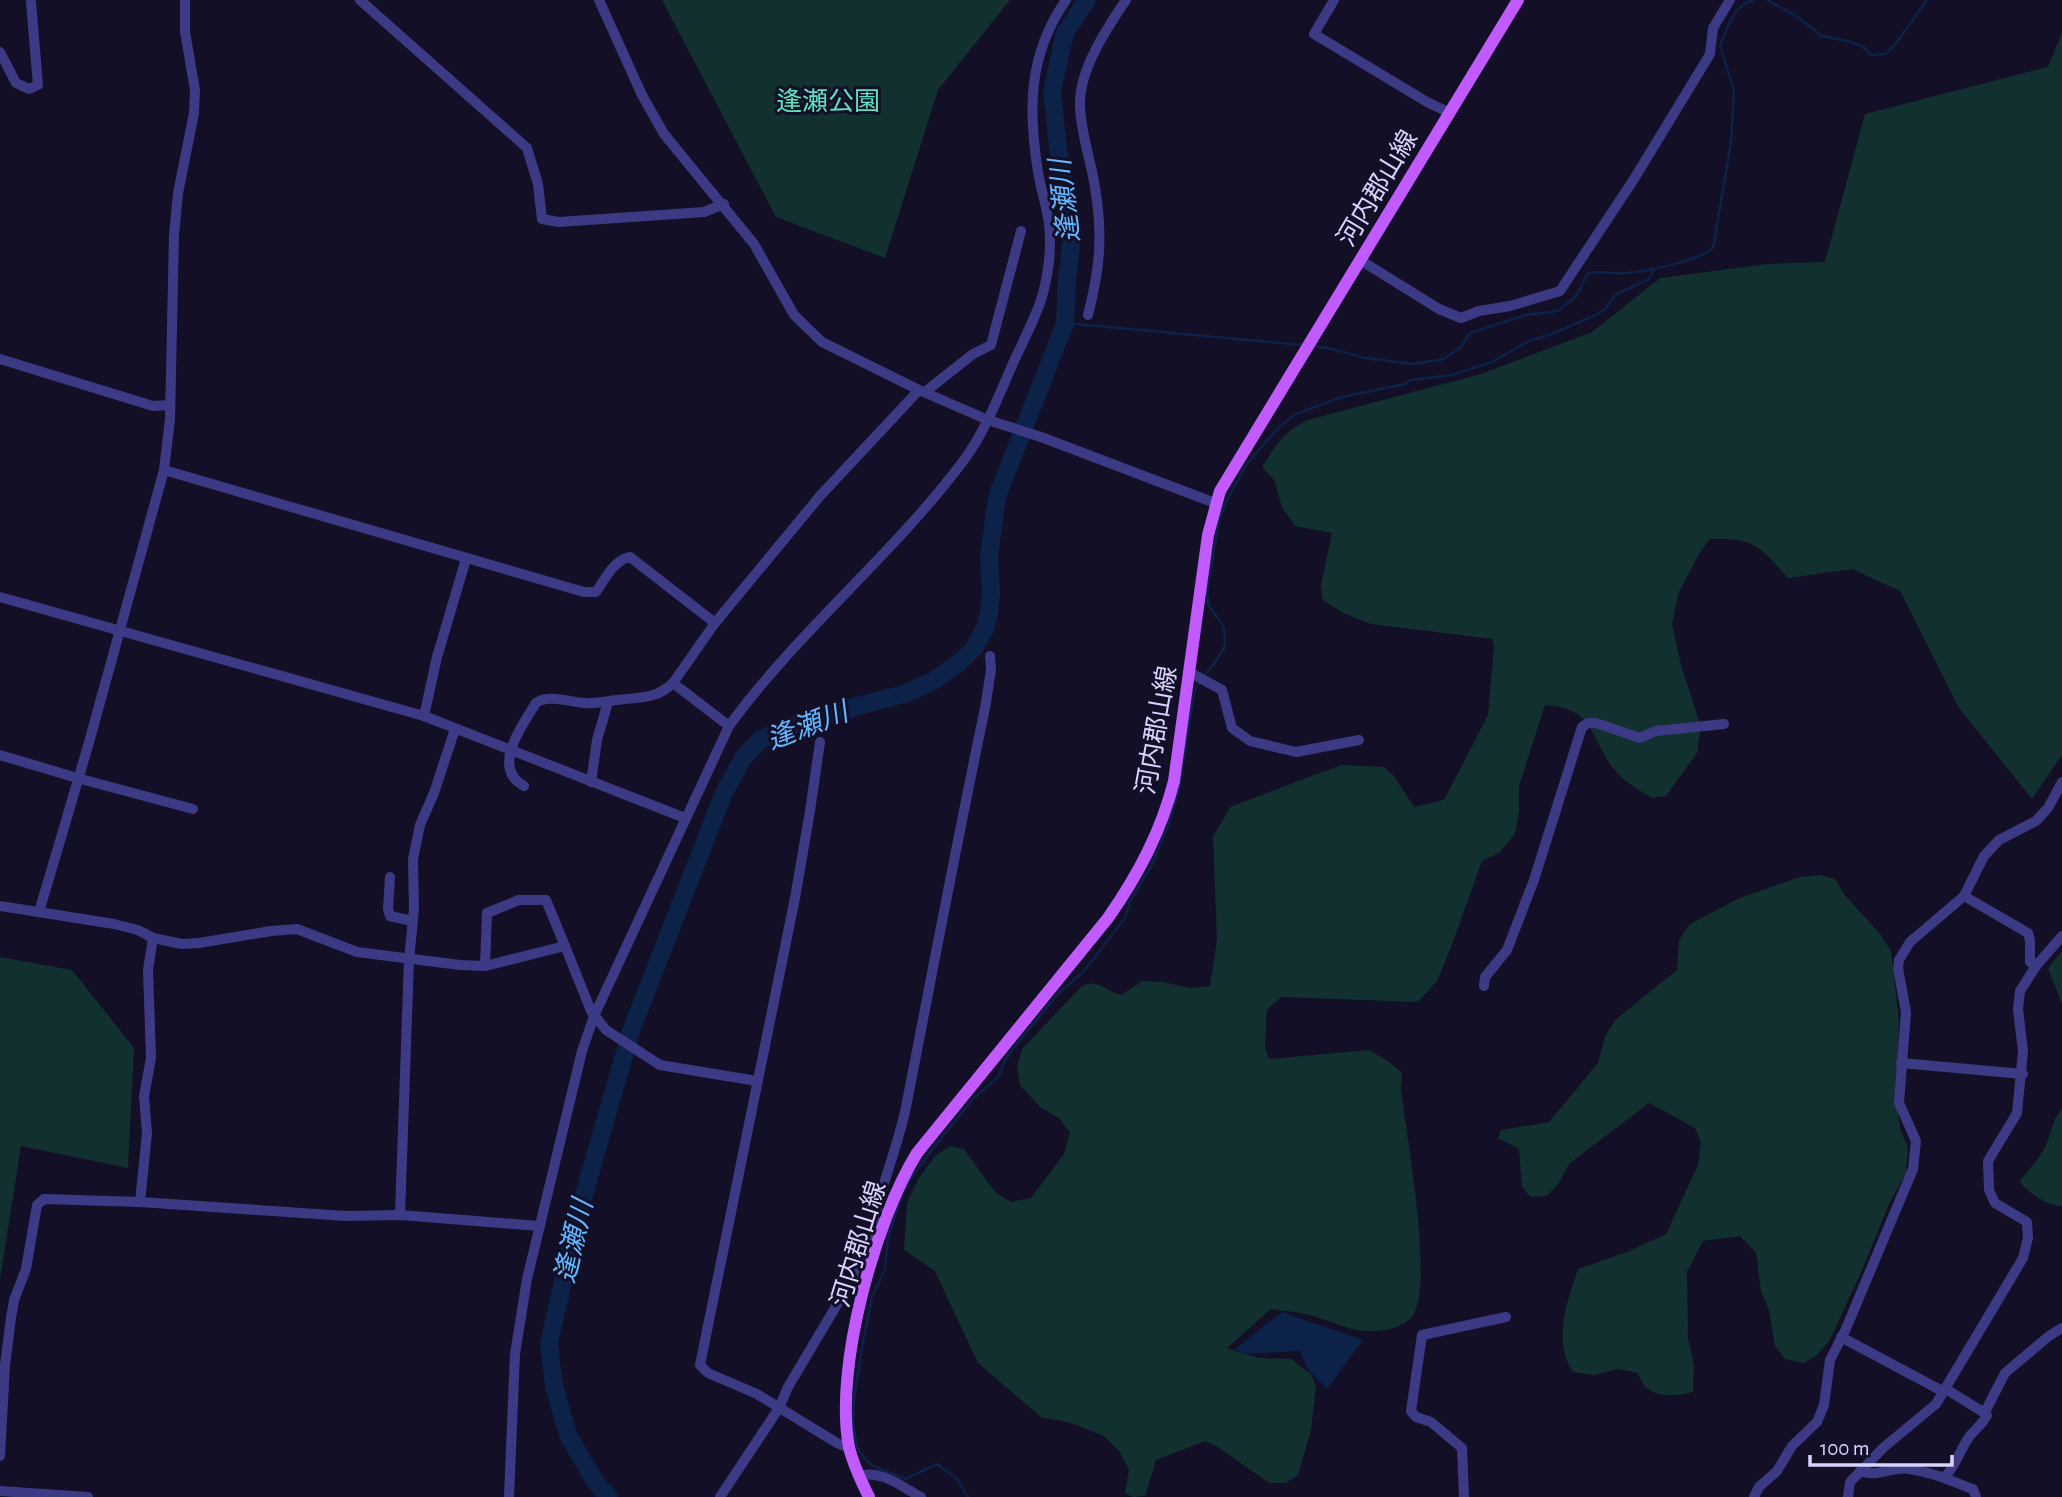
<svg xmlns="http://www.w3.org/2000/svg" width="2062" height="1497" font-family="'Alegreya Sans','Noto Sans JP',sans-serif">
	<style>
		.green { fill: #12302f }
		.water { fill: #0c2248 }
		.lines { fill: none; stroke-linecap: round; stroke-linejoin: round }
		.stream { stroke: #0c2248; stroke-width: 2.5 }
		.river { stroke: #0c2248; stroke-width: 18 }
		.minor { stroke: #3d3a85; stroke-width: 10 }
		.major { stroke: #c25bff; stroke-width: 12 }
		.labels { text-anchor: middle; stroke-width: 6; stroke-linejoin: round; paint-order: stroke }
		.park-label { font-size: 26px; fill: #5fe0c0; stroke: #130f26 }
		.street-label { font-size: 26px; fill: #d9d4ff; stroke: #130f26 }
		.water-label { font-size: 28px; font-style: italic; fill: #62b6ff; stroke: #130f26 }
	</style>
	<rect width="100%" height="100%" fill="#130f26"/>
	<g class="green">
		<path d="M662,0H1010L938,90L885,258L776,217Z"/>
		<path d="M2062,33V755L2032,799L1959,708L1900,591L1852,569L1788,578C1758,545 1756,538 1710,539L1700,552L1678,594L1672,624L1681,665L1701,727L1697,753L1666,796L1652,798C1638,790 1623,781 1613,768C1589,735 1595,709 1545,705L1519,786V813L1515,834L1499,853L1482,861L1451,947L1437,981L1418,1002L1281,997L1267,1010L1265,1047L1269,1059L1369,1050L1388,1061L1402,1073L1401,1089C1406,1132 1434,1284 1413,1315C1405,1327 1388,1330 1375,1331C1353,1333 1334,1322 1313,1316C1300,1312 1285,1311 1271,1309L1227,1348L1259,1358L1291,1359L1311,1374L1316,1386L1311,1430L1298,1475L1286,1483H1269L1218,1447L1205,1441L1156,1460L1145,1496L1133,1497L1125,1493L1129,1470L1120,1452L1104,1436L1071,1423L1041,1417L978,1363L935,1271L904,1250L907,1203L918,1179L936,1155L951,1146L964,1149L995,1192L1011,1202L1031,1198L1064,1154L1070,1133L1059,1118L1041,1108L1020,1085L1017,1067L1022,1049L1081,987C1098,977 1105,992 1122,995L1142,981L1162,982L1190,988L1210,986L1217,940L1213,837L1230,807L1341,765L1384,767L1394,776L1414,807L1444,800L1488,715L1494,647L1492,639L1371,624L1343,613L1322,599L1321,585L1332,533L1295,526L1282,507L1274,480L1262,467C1275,446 1285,430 1308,420L1481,374L1592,332L1660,278L1767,264L1825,262L1865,114L2048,67Z"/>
		<path d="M1821,875L1835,879L1844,894L1880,934L1891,951L1899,1021L1897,1105L1900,1128L1908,1148L1906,1173L1889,1204L1863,1268L1830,1340L1816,1356L1804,1363L1785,1359L1775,1346L1769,1310L1761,1291L1756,1253L1740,1236L1703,1241L1687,1272L1688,1338L1694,1365L1693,1392C1679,1396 1659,1398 1647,1388C1643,1385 1640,1377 1638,1373L1618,1369L1594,1375L1573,1372C1552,1342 1567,1301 1578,1269L1627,1252L1666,1234L1698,1165L1701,1142L1695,1128L1649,1103L1570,1163L1558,1184L1547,1196L1531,1197L1522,1187L1519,1149L1498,1138L1501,1130L1549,1122L1598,1063L1605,1037L1615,1020L1677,970L1679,940L1690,924L1740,898L1800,877Z"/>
		<path d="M2062,951V1004L2048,968Z"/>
		<path d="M0,957L72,970L134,1048L128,1168L21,1146L0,1280Z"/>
		<path d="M2062,1109V1206C2046,1206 2029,1193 2019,1181C2029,1170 2040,1159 2046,1145C2051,1133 2053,1118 2062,1109Z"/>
	</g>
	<path class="water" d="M1282,1312L1363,1340L1327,1389L1308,1370L1300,1351L1244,1354L1235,1349Z"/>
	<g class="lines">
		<g class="stream">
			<path d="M1767,0L1795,15L1822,36L1848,41L1862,46L1872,55L1885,54L1894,46L1927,0"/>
			<path d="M1065,323L1302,345"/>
			<path d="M1312,346L1328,348L1365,358L1413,364L1444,359L1461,347L1470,333L1525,315L1558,311L1576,296L1588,273C1601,271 1614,274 1627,273C1649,271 1697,261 1713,248L1731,142L1734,91L1720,45C1728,27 1733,5 1754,0"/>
			<path d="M1203,677L1214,664L1225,646L1224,627L1209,606L1207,592L1219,520L1227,500L1246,465L1280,426L1296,414L1342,397L1405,384L1410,380L1452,375L1492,362L1529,341L1552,334L1598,314L1606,308L1615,295L1649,279L1654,269"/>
			<path d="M968,1497L957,1479L937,1464L906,1479L873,1466L865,1459L857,1447L853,1423L854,1398L863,1342L872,1297L885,1269L888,1238L901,1198L911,1178L939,1141L973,1099L999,1076L1005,1060L1016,1045L1058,994L1084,971L1125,918L1130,901L1152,865L1169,823L1179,790L1194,693L1199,683"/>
		</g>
		<path class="river" d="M609,1497L596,1483L568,1435L554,1386L549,1344L575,1226L631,1031L723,795L743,758L760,740L803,721L907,693L935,680L960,662L975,647L985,628L989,614L991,593L989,557L997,497L1065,323L1067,279L1073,227L1059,158L1052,91L1065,33L1087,0"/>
		<g class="minor">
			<path d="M360,0L527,148L538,184L542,219L559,222L704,212L724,204"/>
			<path d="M599,0L642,95L664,134L754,244L794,315L822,342L919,390L988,420L1041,437L1215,503"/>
			<path d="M1334,0L1314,34L1427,102L1450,113"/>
			<path d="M0,52L16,83L29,89L38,85L31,2"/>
			<path d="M1360,260L1439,309L1461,318L1479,311L1510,306L1560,291L1634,179L1704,64L1710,54L1713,28L1730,0"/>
			<path d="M1088,315C1100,268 1103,236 1095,187C1091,161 1081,134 1080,107C1078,71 1107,28 1126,0"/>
			<path d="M0,359L153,406L170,405"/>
			<path d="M925,392L973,354L991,345L1021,231"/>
			<path d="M164,470L584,592H596C605,579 614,560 630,557L715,623"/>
			<path d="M0,597L424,716L685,818"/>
			<path d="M1189,672L1222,690L1232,728L1250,741L1296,752L1359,740"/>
			<path d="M673,683L729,726"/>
			<path d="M424,716L437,657L466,559"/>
			<path d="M820,742L810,811L795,898L700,1365L708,1373L757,1394L837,1443L849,1448"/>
			<path d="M0,755L77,778L193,809"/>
			<path d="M591,782L597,740L608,702"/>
			<path d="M524,786C490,768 523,724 536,703C548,694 570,702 584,703C596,704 606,701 617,700C639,697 655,700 673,683L715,623L820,496L919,390"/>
			<path d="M390,877L388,909L390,916L412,921"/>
			<path d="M1964,896L1984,856L1999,840L2036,821L2048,808L2062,782"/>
			<path d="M0,906L114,924L138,930L153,938L182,944L199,943L271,931L297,929L357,952L460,965L485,966L565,946L591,1011L606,1030L660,1065L757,1081"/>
			<path d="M39,912L88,746L164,470L170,419L174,235L178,193L194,113L195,90L185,32V0"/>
			<path d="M485,966L487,913L519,900H546L565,946"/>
			<path d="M1484,986L1485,977L1507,950L1534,880L1582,727L1588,723H1596L1640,738L1656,731L1724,724"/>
			<path d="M1901,1063L2023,1074"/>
			<path d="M140,1202L147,1133L144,1096L151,1058L148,970L153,938"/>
			<path d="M400,1215L409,960L414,909L413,859L420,825L434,793L455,729"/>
			<path d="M871,1241C876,1195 897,1152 906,1107C932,974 957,841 985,708L991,670L990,656"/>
			<path d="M1841,1337L1944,1392"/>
			<path d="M1946,1389L1983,1412L1987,1408L2005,1373L2049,1336L2062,1328"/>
			<path d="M0,1456L5,1365L11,1318L14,1300L26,1269L37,1205L44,1199L140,1202L346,1216L400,1215L540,1226"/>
			<path d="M1860,1471C1876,1478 1893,1466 1909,1469C1932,1472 1951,1481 1973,1489L1976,1497"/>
			<path d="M859,1476C881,1469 902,1487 921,1497"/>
			<path d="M1945,1477C1956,1465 1960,1450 1969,1437C1975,1429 1982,1425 1987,1415"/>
			<path d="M0,1491L88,1497"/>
			<path d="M509,1497L515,1354L527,1279L582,1051L594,1016L729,726C799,630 893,555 964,460C986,430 999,395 1014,361C1023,342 1033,322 1040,303C1048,279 1052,249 1049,224C1047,207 1041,190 1038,172C1028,109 1028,55 1066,0"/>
			<path d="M720,1497L779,1408L788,1387L851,1281L864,1244L876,1239"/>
			<path d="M1464,1497L1462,1448L1431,1422L1416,1417L1411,1411L1422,1335L1506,1317"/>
			<path d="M1754,1497L1759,1487L1777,1471L1792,1446L1817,1422L1824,1405L1830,1360L1845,1331L1913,1169L1916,1141L1899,1103L1906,1012L1898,968L1899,960L1910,942L1964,896L2028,933L2030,940V962L2036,966"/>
			<path d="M1848,1497L1850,1482L1859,1473L1883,1448L1936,1404L2023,1258L2028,1238L2027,1222L1995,1203L1989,1190L1988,1161L2017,1113L2023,1051L2018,1009L2020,991L2036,966L2062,936"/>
		</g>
		<path class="major" d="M869,1497C861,1481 853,1464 849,1447C834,1368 875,1221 917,1153L1108,918C1138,875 1161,832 1174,781L1208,535L1220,491L1518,0"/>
	</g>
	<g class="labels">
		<g class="park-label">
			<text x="828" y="110">逢瀬公園</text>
		</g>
		<g class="street-label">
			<text transform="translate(1377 188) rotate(-59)" y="9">河内郡山線</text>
			<text transform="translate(1156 730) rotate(-80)" y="9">河内郡山線</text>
			<text transform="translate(858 1244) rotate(-73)" y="9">河内郡山線</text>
		</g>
		<g class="water-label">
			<text transform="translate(1064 201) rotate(-97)" y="10">逢瀬川</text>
			<text transform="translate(807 725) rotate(-21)" y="10">逢瀬川</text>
			<text transform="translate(573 1241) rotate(-77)" y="10">逢瀬川</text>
		</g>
	</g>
	<path d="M1810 1455v10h142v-10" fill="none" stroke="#d9d4ff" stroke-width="3.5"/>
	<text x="1820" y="1455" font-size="21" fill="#d9d4ff" stroke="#130f26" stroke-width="5" paint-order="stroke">100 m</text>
</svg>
